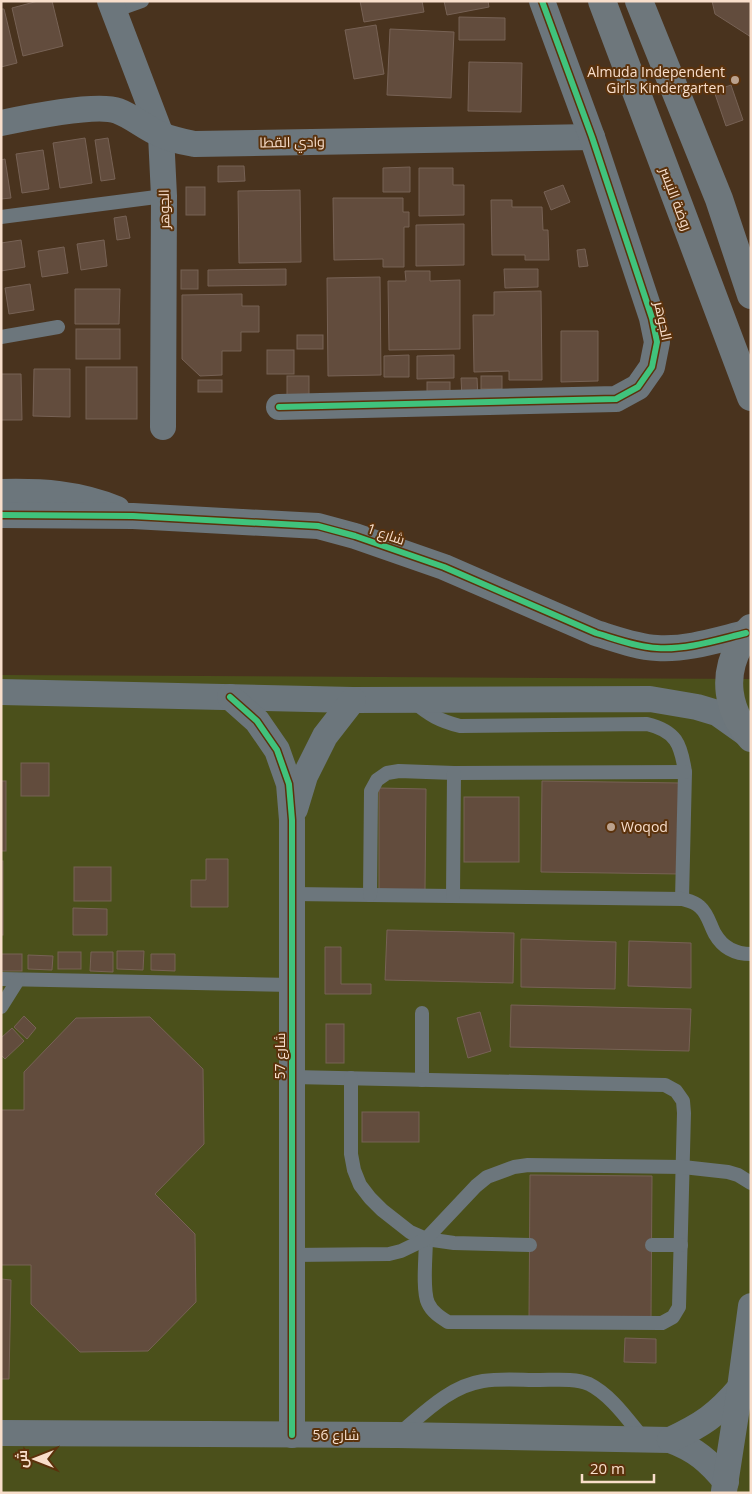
<svg xmlns="http://www.w3.org/2000/svg" width="752" height="1494" font-family="'Open Sans',Cairo,sans-serif">
	<style>
		.green { fill: #4b501b }
		.building { fill: #624c3d; stroke: #776255 }
		.lines { fill: none; stroke-linecap: round; stroke-linejoin: round }
		.lane { stroke: #6c767c; stroke-width: 14 }
		.street { stroke: #6c767c; stroke-width: 26 }
		.secondary { stroke: #6e777c; stroke-width: 28 }
		.cycleway-casing { stroke: #5b320c; stroke-width: 9 }
		.cycleway { stroke: #40c37c; stroke-width: 6 }
		.poi-dot { fill: #bba28e; stroke: #5b320c; stroke-width: 2 }
		.labels { text-anchor: middle; stroke-width: 4; stroke-linejoin: round; paint-order: stroke }
		.poi-label { font-size: 14px; fill: #f8decb; stroke: #5b320c; text-anchor: end }
		.street-label { font-size: 14px; fill: #f8decb; stroke: #5b320c }
	</style>
	<rect width="100%" height="100%" fill="#49331e"/>
	<path class="green" d="M1,675L751,679V1493H1Z"/>
	<g class="building">
		<path d="M38,1H52L63,46L23,56L12,8Z"/>
		<path d="M360,1H422L424,12L364,22Z"/>
		<path d="M444,1H488L489,7L447,15Z"/>
		<path d="M712,1H751V37L715,14Z"/>
		<path d="M1,9H4L17,63L1,67Z"/>
		<path d="M459,17L505,18V40H459Z"/>
		<path d="M376,25L384,74L354,79L345,30Z"/>
		<path d="M390,29L454,32L451,98L387,95Z"/>
		<path d="M469,62L522,63L521,112L468,111Z"/>
		<path d="M731,85L743,120L726,126L714,91Z"/>
		<path d="M85,138L92,183L60,188L53,143Z"/>
		<path d="M108,138L115,179L101,181L95,140Z"/>
		<path d="M43,150L49,189L22,193L16,154Z"/>
		<path d="M5,159L11,198L1,199V160Z"/>
		<path d="M218,166H244L245,181L218,182Z"/>
		<path d="M410,167V192H383V168Z"/>
		<path d="M419,168H453V185H464V215L419,216Z"/>
		<path d="M563,185L570,202L551,210L544,192Z"/>
		<rect x="186" y="187" width="19" height="28"/>
		<path d="M300,190L301,262L239,263L238,191Z"/>
		<path d="M333,198H403V212H409V227H404V267H383V259L334,260Z"/>
		<path d="M491,200H512V207H542L543,230H548L549,260H525V255H492Z"/>
		<path d="M126,216L130,238L117,240L114,218Z"/>
		<path d="M464,224V265L416,266V225Z"/>
		<path d="M21,240L25,267L1,271V243Z"/>
		<path d="M104,240L107,266L81,270L77,244Z"/>
		<path d="M64,247L68,273L42,277L38,251Z"/>
		<path d="M585,249L588,266L579,267L577,250Z"/>
		<path d="M286,269V285L208,286V270Z"/>
		<path d="M504,269H538V287L505,288Z"/>
		<rect x="181" y="270" width="17" height="19"/>
		<path d="M405,271H430V281L460,280V349L389,350L388,281H406Z"/>
		<path d="M380,277L381,375L328,376L327,278Z"/>
		<path d="M30,284L34,310L9,314L5,288Z"/>
		<path d="M75,289H120L119,324H75Z"/>
		<path d="M541,291L542,380H509V371L474,372L473,315H494V292Z"/>
		<path d="M242,294V306H259V332H241V351H222V375L200,376L182,359V295Z"/>
		<rect x="76" y="329" width="44" height="30"/>
		<path d="M561,331H598V381L561,382Z"/>
		<rect x="297" y="335" width="26" height="14"/>
		<rect x="267" y="350" width="27" height="24"/>
		<path d="M409,355V377H384V356Z"/>
		<path d="M454,355V378L417,379V356Z"/>
		<rect x="86" y="367" width="51" height="52"/>
		<path d="M34,369H70V417L33,416Z"/>
		<path d="M1,374H21L22,420H1Z"/>
		<rect x="287" y="376" width="22" height="23"/>
		<rect x="481" y="376" width="21" height="13"/>
		<path d="M461,378H477L478,398H462Z"/>
		<rect x="198" y="380" width="24" height="12"/>
		<rect x="427" y="382" width="23" height="18"/>
		<rect x="21" y="763" width="28" height="33"/>
		<rect x="1" y="781" width="5" height="70"/>
		<path d="M542,781L681,783L680,874L541,872Z"/>
		<path d="M379,788L426,789L425,891H379Z"/>
		<rect x="464" y="797" width="55" height="65"/>
		<path d="M206,859H228V907H191V880H206Z"/>
		<rect x="1" y="861" width="2" height="74"/>
		<rect x="74" y="867" width="37" height="34"/>
		<path d="M73,908L107,909V935H73Z"/>
		<path d="M387,930L514,933L513,983L385,980Z"/>
		<path d="M521,939L616,942L615,989L521,987Z"/>
		<path d="M629,941L691,943V988L628,986Z"/>
		<path d="M325,947H341V984H371V994H325Z"/>
		<path d="M117,951H144L143,970L117,969Z"/>
		<rect x="58" y="952" width="23" height="17"/>
		<path d="M91,952H113V972L90,971Z"/>
		<rect x="1" y="954" width="21" height="17"/>
		<path d="M151,954H175V971L151,970Z"/>
		<path d="M28,955L53,956L52,970L28,969Z"/>
		<path d="M511,1005L691,1009L689,1051L510,1047Z"/>
		<path d="M480,1012L491,1051L468,1058L457,1018Z"/>
		<path d="M24,1016L36,1028L27,1039L14,1027Z"/>
		<path d="M150,1017L203,1069L204,1144L155,1194L195,1234L196,1302L148,1351L80,1352L31,1304V1265H1V1110H24V1072L76,1018Z"/>
		<rect x="326" y="1024" width="18" height="39"/>
		<path d="M12,1028L24,1041L5,1059L1,1055V1038Z"/>
		<rect x="362" y="1112" width="57" height="30"/>
		<path d="M530,1175L652,1176L651,1318H529Z"/>
		<path d="M1,1279L11,1280L9,1379H1Z"/>
		<path d="M625,1338L656,1339V1363L624,1362Z"/>
	</g>
	<g class="lines">
		<g class="lane">
			<path d="M114,11L142,1"/>
			<path d="M1,217L164,196"/>
			<path d="M1,337L58,327"/>
			<path d="M414,702C429,715 440,721 460,726L647,724C676,731 681,744 685,772L682,899"/>
			<path d="M293,894L682,899C689,901 695,902 700,907C708,914 710,925 715,934C723,948 736,954 751,954"/>
			<path d="M370,895L371,791L377,780L387,773L399,771L454,773L685,772"/>
			<path d="M453,896L454,773"/>
			<path d="M1,979L292,985"/>
			<path d="M1,1007L18,980"/>
			<path d="M422,1013V1080"/>
			<path d="M293,1077L665,1085L676,1091L683,1101L684,1113L679,1307L673,1317L662,1323L448,1322C440,1317 432,1312 428,1303C422,1290 426,1254 426,1239"/>
			<path d="M351,1078V1154L354,1170L360,1185L370,1198L382,1210L410,1232L426,1239L454,1243L530,1245"/>
			<path d="M652,1245H681"/>
			<path d="M292,1255L389,1254L401,1251L426,1239L476,1186L487,1177L514,1167L528,1165L683,1167L728,1172L738,1175L751,1183"/>
			<path d="M400,1433C424,1413 450,1386 483,1381C501,1378 521,1380 540,1380C555,1380 575,1378 589,1384C611,1395 628,1420 643,1438"/>
		</g>
		<g class="street">
			<path d="M110,1L161,135L164,196L163,427"/>
			<path d="M1,123C25,118 97,103 118,111C134,117 146,129 162,135C172,140 184,142 195,144L592,137"/>
			<path d="M279,407L616,399L638,387L652,367L657,342L652,318L592,137L542,1"/>
			<path d="M1,492C42,491 78,493 117,509"/>
			<path d="M1,515L133,516L318,526L355,536L444,567L596,633C616,639 637,647 657,648C687,650 717,640 746,633"/>
			<path d="M1,692L353,700L650,699L697,707L717,713L748,735"/>
			<path d="M230,697L257,721L277,750L289,784L292,820V1435"/>
			<path d="M295,809L305,776L325,736L353,700"/>
			<path d="M1,1433L397,1435L670,1440C695,1449 709,1461 726,1482"/>
			<path d="M670,1440C702,1425 717,1415 740,1388"/>
			<path d="M724,1491L740,1388L751,1306"/>
		</g>
		<g class="secondary">
			<path d="M602,1L751,397"/>
			<path d="M639,1L719,199L751,295"/>
			<path d="M751,628C746,633 743,638 740,644C722,676 727,710 751,738"/>
		</g>
		<g class="cycleway-casing">
			<g id="cycleway">
				<path d="M279,407L616,399L638,387L652,367L657,342L652,318L592,137L542,1"/>
				<path d="M1,515L133,516L318,526L355,536L444,567L596,633C616,639 637,647 657,648C687,650 717,640 746,633"/>
				<path d="M230,697L257,721L277,750L289,784L292,820V1435"/>
			</g>
		</g>
		<use href="#cycleway" class="cycleway"/>
	</g>
	<g class="poi-dot">
		<circle cx="735" cy="80" r="5"/>
		<circle cx="611" cy="827" r="5"/>
	</g>
	<g class="labels">
		<g class="poi-label">
			<text x="725" y="77">Almuda Independent<tspan x="725" dy="16">Girls Kindergarten</tspan></text>
			<text x="621" y="832" text-anchor="start">Woqod</text>
		</g>
		<g class="street-label">
			<text transform="translate(292 142) rotate(-1)" y="5">وادي القطا</text>
			<text transform="translate(676 199) rotate(69)" y="5">روضة النيسر</text>
			<text transform="translate(164 209) rotate(-91)" y="5">الجوهر</text>
			<text transform="translate(663 321) rotate(78)" y="5">الجوهر</text>
			<text transform="translate(386 534) rotate(19)" y="5">شارع 1</text>
			<text transform="translate(280 1056) rotate(-90)" y="5">شارع 57</text>
			<text x="336" y="1440">شارع 56</text>
		</g>
	</g>
	<rect width="752" height="1494" fill="none" stroke="#f8decb" stroke-width="5"/>
	<g transform="translate(35 1459) rotate(270)" stroke="#5b320c" stroke-width="4" paint-order="stroke">
	<path d="M0-4L9 19L0 12L-9 19Z" fill="#f8decb"/>
	<text y="-8" font-size="14" font-weight="bold" text-anchor="middle" fill="#f8decb">ش</text>
	</g>
	<path d="M582 1474v8h72v-8" fill="none" stroke="#f8decb" stroke-width="2.5"/>
	<text x="590" y="1474" font-size="15" fill="#f8decb" stroke="#5b320c" stroke-width="4" paint-order="stroke">20 m</text>
</svg>
